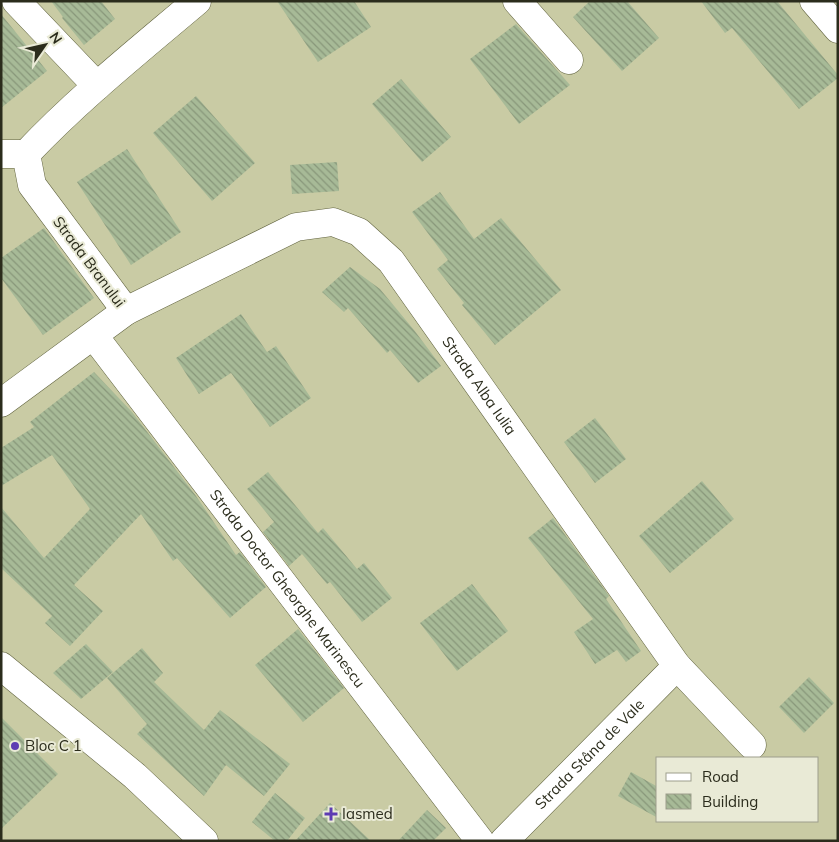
<svg xmlns="http://www.w3.org/2000/svg" width="839" height="842" font-family="Mulish,sans-serif">
	<style>
		.building { fill: url(#building-back-hatch) }
		.lines { fill: none; stroke-linecap: round; stroke-linejoin: round }
		.minor-casing { stroke: #61633f; stroke-width: 29 }
		.major-casing { stroke: #61633f; stroke-width: 29 }
		.minor { stroke: #fff; stroke-width: 28 }
		.major { stroke: #fff; stroke-width: 28 }
		.poi-dot { fill: #5d3bb3; stroke: #e9ead6; stroke-width: 2 }
		.labels { text-anchor: middle; stroke-width: 4; stroke-linejoin: round; paint-order: stroke }
		.street-label { font-size: 15px; fill: #2b2c1c; stroke: #e9ead6 }
		.poi-label { font-size: 15px; fill: #2b2c1c; stroke: #e9ead6; text-anchor: start }
	</style>
	<defs>
		<pattern id="building-back-hatch" width="6" height="6" patternUnits="userSpaceOnUse" patternTransform="scale(1.25)"><rect width="6" height="6" fill="#a7ba97"/><path d="M-1 5l2 2M0 0l6 6M5-1l2 2" fill="none" stroke="#88977a"/></pattern>
	</defs>
	<rect width="100%" height="100%" fill="#c9cba4"/>
	<g class="building">
		<path d="M51,1H101L115,19L84,45L62,18L63,17Z"/>
		<path d="M277,1H354L371,27L318,62Z"/>
		<path d="M590,1H627L659,38L622,71L573,17Z"/>
		<path d="M701,1H777L838,75V78L799,109L732,28L725,33Z"/>
		<path d="M1,14L47,71L1,108Z"/>
		<path d="M516,24L570,85L519,124L470,59Z"/>
		<path d="M401,79L451,137L422,162L372,104Z"/>
		<path d="M196,96L255,163L212,201L153,133Z"/>
		<path d="M127,149L181,232L131,265L77,182Z"/>
		<path d="M337,162L339,191L292,194L290,165Z"/>
		<path d="M440,192L474,239L501,218L561,290L495,345L462,305L464,303L437,269L448,260L412,212Z"/>
		<path d="M44,228L94,298L43,335L1,278V258Z"/>
		<path d="M350,267L380,289L414,330L441,366L418,383L390,350L387,353L348,308L344,312L322,292Z"/>
		<path d="M241,314L267,352L276,346L311,398L270,427L231,373L199,394L176,358Z"/>
		<path d="M94,372L132,412L196,496L236,555L240,552L266,587L230,618L177,558L173,561L141,514L74,585L103,611L70,646L45,623L52,616L1,568V507L44,558L90,509L52,455L1,486V448L34,427L30,422Z"/>
		<path d="M595,418L626,459L595,483L564,442Z"/>
		<path d="M268,472L318,533L323,528L357,569L364,563L392,598L362,622L330,582L327,584L302,554L289,566L263,532L274,522L247,489Z"/>
		<path d="M702,481L734,519L670,573L639,536Z"/>
		<path d="M553,518L609,596L606,599L641,651L626,662L617,650L595,664L574,632L593,619L528,538Z"/>
		<path d="M472,584L508,631L457,671L420,623Z"/>
		<path d="M298,629L344,688L303,722L255,665Z"/>
		<path d="M86,644L113,672L81,699L53,673Z"/>
		<path d="M142,648L163,673L154,682L204,730L220,710L290,764L264,796L226,765L204,796L137,734L147,724L107,678Z"/>
		<path d="M809,677L834,703L804,733L779,707Z"/>
		<path d="M1,717L58,774L1,829Z"/>
		<path d="M631,772L658,787V818L618,796Z"/>
		<path d="M275,793L305,818L287,841H275L252,822Z"/>
		<path d="M330,803L371,841H295Z"/>
		<path d="M427,810L446,828L433,841H398Z"/>
	</g>
	<g class="lines">
		<g class="minor-casing">
			<g id="minor">
				<path d="M16,1L97,86"/>
				<path d="M517,1L569,60"/>
				<path d="M814,1L838,29"/>
				<path d="M1,154H26"/>
				<path d="M126,311L32,185L26,154C79,98 138,51 197,1"/>
				<path id="s1" d="M94,336L480,841"/>
				<path id="s2" d="M1,403L126,311L296,227L333,222L359,232L391,261L677,666L752,745"/>
				<path id="s3" d="M504,841L677,666"/>
			</g>
		</g>
		<g class="major-casing">
			<path id="major" d="M1,666L135,776L204,841"/>
		</g>
		<use href="#minor" class="minor"/>
		<use href="#major" class="major"/>
	</g>
	<g class="poi-dot">
		<circle cx="15" cy="746" r="5"/>
		<path d="M328.5 806.5h5v5h5v5h-5v5h-5v-5h-5v-5h5z"/>
	</g>
	<g class="labels">
		<g class="street-label">
			<text transform="translate(89 262) rotate(53)" y="5">Strada Branului</text>
			<text dy="5" stroke="none"><textPath href="#s2" startOffset="606">Strada Alba Iulia</textPath></text>
			<text dy="5" stroke="none"><textPath href="#s1" startOffset="318">Strada Doctor Gheorghe Marinescu</textPath></text>
			<text dy="5" stroke="none"><textPath href="#s3" startOffset="122">Strada Stâna de Vale</textPath></text>
		</g>
		<g class="poi-label">
			<text x="25" y="751">Bloc C 1</text>
			<text x="342" y="819">Iasmed</text>
		</g>
	</g>
	<rect width="839" height="842" fill="none" stroke="#2b2c1c" stroke-width="5"/>
	<rect x="656" y="757" width="162" height="65" fill="#e9ead6" stroke="#9d9e8c"/>
	<rect x="666" y="773" width="25" height="8" fill="#ffffff" stroke="#9d9e8c"/>
	<text x="702" y="782" font-size="15" fill="#2b2c1c">Road</text>
	<rect x="666" y="794" width="25" height="15" fill="url(#building-back-hatch)" stroke="#9d9e8c"/>
	<text x="702" y="807" font-size="15" fill="#2b2c1c">Building</text>
	<g transform="translate(45 45) rotate(56)" stroke="#e9ead6" stroke-width="4" paint-order="stroke">
	<path d="M0-4L9 19L0 12L-9 19Z" fill="#2b2c1c"/>
	<text y="-8" font-size="14" font-weight="bold" text-anchor="middle" fill="#2b2c1c">N</text>
	</g>
</svg>
